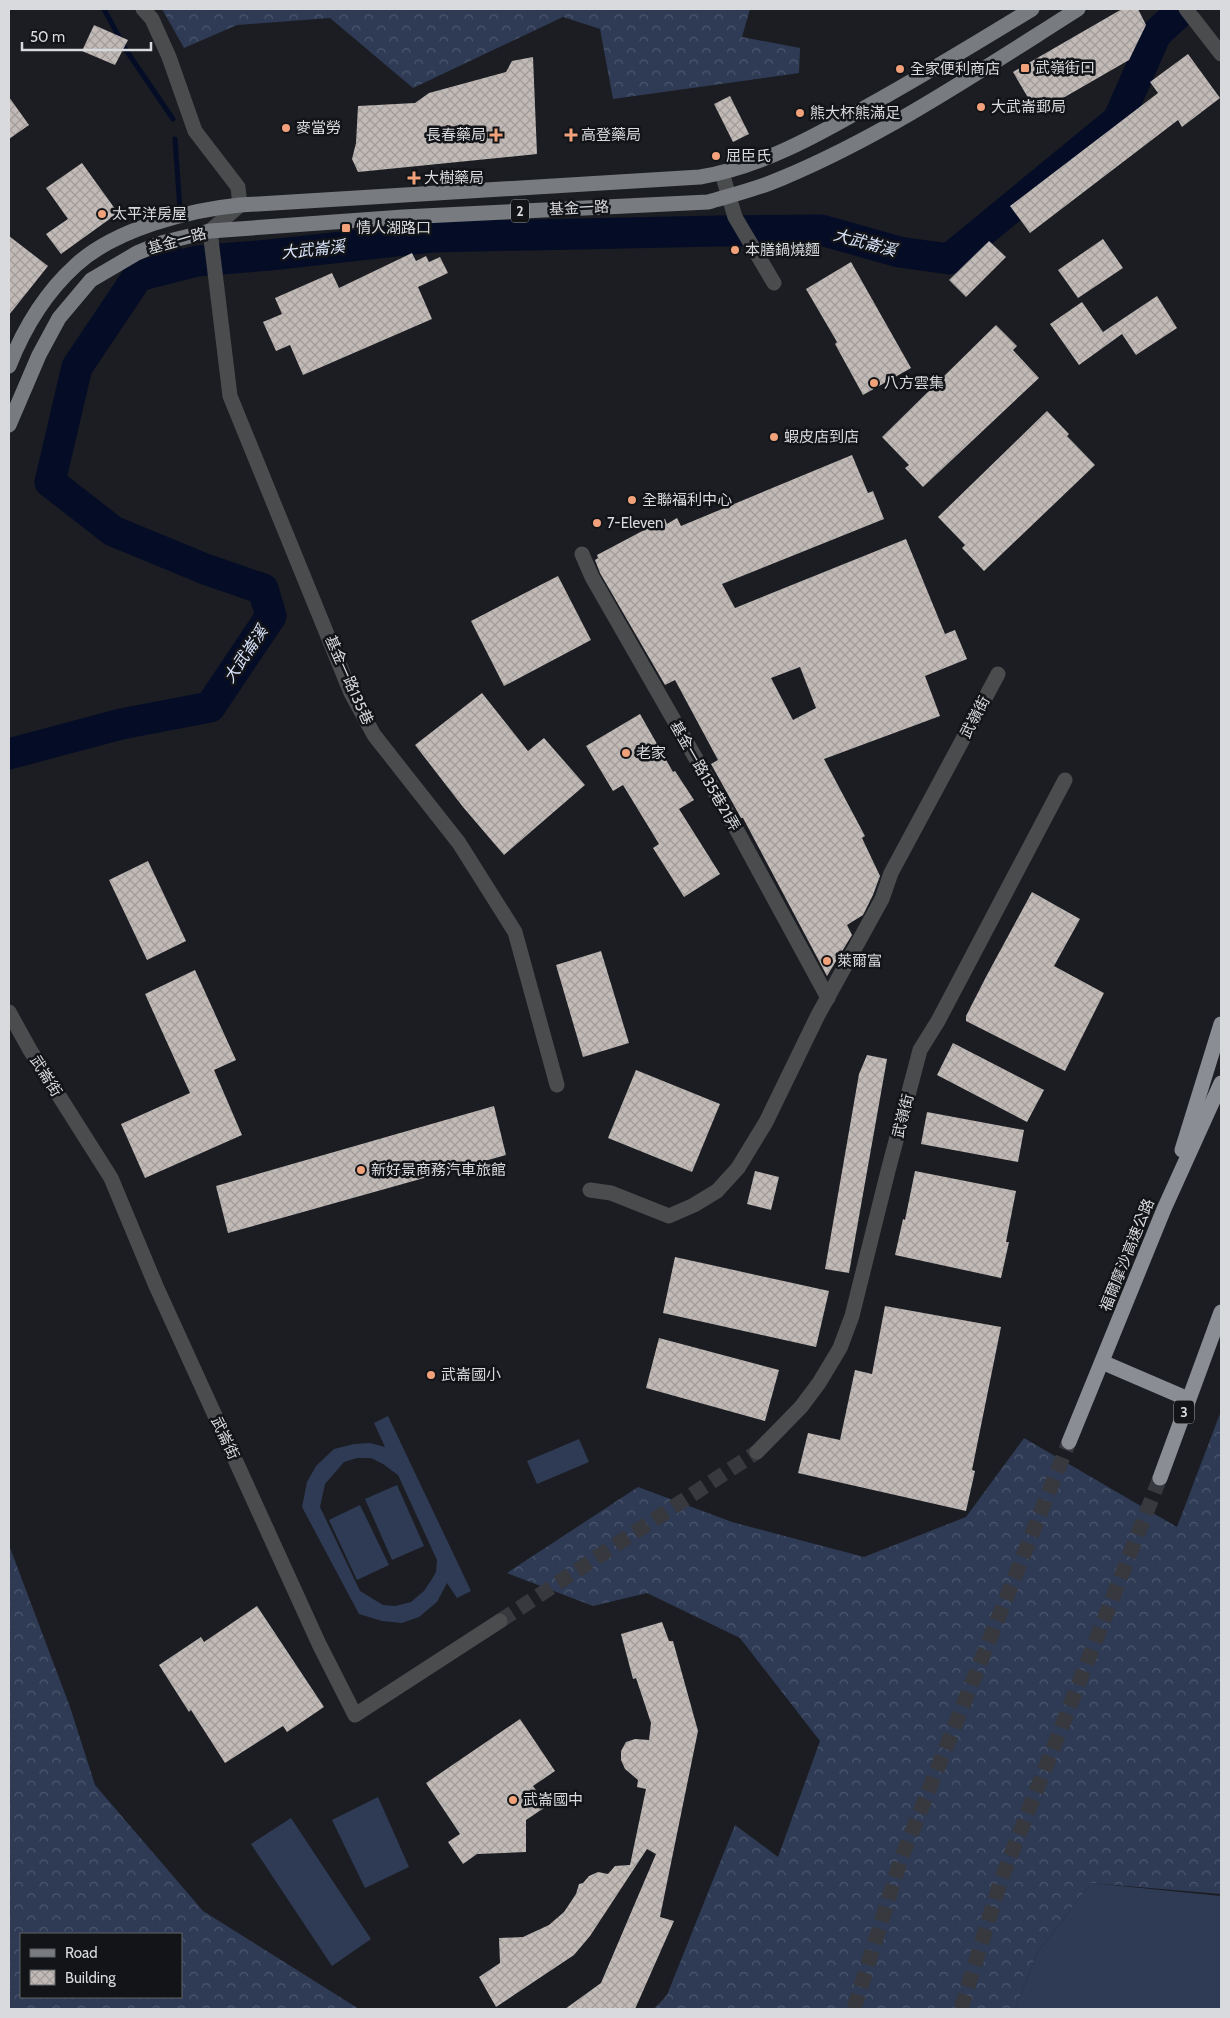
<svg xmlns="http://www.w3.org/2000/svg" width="1230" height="2018" font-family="Cabin,'Noto Sans TC',sans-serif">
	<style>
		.grass { fill: #2f3b55; fill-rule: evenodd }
		.forest { fill: url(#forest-crowns); fill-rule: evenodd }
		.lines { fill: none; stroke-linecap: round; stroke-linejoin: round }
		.stream { stroke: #050d26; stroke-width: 5 }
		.river { stroke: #050d26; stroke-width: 31 }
		.building { fill: url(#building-cross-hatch); fill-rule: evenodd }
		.minor-tunnel { stroke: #37393e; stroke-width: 15; stroke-dasharray: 15 8; stroke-linecap: butt }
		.highway-tunnel { stroke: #37393e; stroke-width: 15; stroke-dasharray: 15 8; stroke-linecap: butt }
		.minor { stroke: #4b4c4e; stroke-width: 15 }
		.major { stroke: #787b80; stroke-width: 15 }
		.highway { stroke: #8a8d93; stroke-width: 15 }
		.poi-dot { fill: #f1a27b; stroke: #121418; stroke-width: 2 }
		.labels { text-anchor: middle; stroke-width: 5; stroke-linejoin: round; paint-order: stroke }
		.shield { fill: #121418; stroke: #9d9fa2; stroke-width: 1 }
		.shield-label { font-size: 14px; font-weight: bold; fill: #d8dadd }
		.poi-label { font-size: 15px; fill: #d8dadd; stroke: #121418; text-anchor: start }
		.street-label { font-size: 15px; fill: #d8dadd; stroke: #121418 }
		.water-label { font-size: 16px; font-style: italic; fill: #d9e4fb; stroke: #121418 }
	</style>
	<defs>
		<pattern id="forest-crowns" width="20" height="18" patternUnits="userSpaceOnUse" patternTransform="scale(1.25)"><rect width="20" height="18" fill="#2f3b55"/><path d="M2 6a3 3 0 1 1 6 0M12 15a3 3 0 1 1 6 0" fill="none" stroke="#4c576d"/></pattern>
		<pattern id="building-cross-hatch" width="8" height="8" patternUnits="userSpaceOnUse" patternTransform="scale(1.25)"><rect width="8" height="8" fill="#c1bab7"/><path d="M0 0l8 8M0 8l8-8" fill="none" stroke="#a19c9a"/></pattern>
	</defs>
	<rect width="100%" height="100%" fill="#1b1d22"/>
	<g class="grass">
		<path d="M388,1416L471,1591L457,1598L447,1583L437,1602L419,1617L402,1623L382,1621L359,1614L302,1507L307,1482L316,1466L334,1449L354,1444L370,1443L385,1447L374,1423ZM357,1458H371L383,1464L398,1475L437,1560L436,1572L432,1579L424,1591L411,1602L395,1606L383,1605L360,1591L320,1507L325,1484L344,1462Z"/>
		<path d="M579,1439L589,1462L537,1484L527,1461Z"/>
		<path d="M397,1485L424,1546L392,1560L365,1499Z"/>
		<path d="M360,1505L389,1565L357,1580L329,1520Z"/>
		<path d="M378,1797L409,1867L365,1888L332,1820Z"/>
		<path d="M291,1818L371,1939L332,1966L251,1844Z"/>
		<path d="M1091,1883L1221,1896V2009H1015L1037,1953Z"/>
	</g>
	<g class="forest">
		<path d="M162,9H750L742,37L800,48L799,73L613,99L600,29L563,17L413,88L330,18L237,25L184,48Z"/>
		<path d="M1221,1411V1894L1091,1883L1037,1953L1015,2009H654L667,1995L735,1825L778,1857L820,1741L740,1638L647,1593L593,1606L507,1573L638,1487L732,1522L864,1557L966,1517L1024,1438L1177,1527Z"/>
		<path d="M9,1545L70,1707L95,1785L203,1911L359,2009H9ZM21,1934H181V1997H21Z"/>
	</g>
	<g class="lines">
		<g class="stream">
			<path d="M104,9L126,50L173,119"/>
			<path d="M175,139L180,210"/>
			<path d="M179,265V249"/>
		</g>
		<path class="river" d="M9,754L121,724L210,707L271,616L263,589L205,569L113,531L50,482L77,367L138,276L197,261L270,255L432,237L717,231L821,230L899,252L949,259L1118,120L1156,34L1183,9"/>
	</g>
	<g class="building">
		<path d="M1122,9H1138L1146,25L1129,60L1037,113L1013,72Z"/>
		<path d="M94,25L128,40L115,65L82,51Z"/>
		<path d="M1188,54L1220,98L1182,127L1178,120L1030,233L1010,206L1158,93L1150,82Z"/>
		<path d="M533,57L537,154L358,172L352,159L356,143L358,106L415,103L429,93L506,72L512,61Z"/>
		<path d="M730,96L749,134L733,142L714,104Z"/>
		<path d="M9,97L29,125L9,139Z"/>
		<path d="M82,163L118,213L61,254L46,234L68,219L46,188Z"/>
		<path d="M9,236L48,266L9,315Z"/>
		<path d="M1103,239L1123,268L1078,298L1058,270Z"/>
		<path d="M989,241L1006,257L966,297L949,280Z"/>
		<path d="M412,253L416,261L426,256L429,262L440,257L448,273L418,287L432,319L303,375L290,345L276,351L263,322L282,314L275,298L332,273L339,288Z"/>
		<path d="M851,262L911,368L863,395L835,344L837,342L806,289Z"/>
		<path d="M1157,296L1177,328L1136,355L1122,334L1079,365L1050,324L1082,302L1103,332Z"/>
		<path d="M996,325L1017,346L1013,350L1039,378L923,487L905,468L909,465L882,437Z"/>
		<path d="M1047,411L1069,434L1067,436L1095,465L984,571L962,548L965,545L938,517Z"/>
		<path d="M852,455L868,493L873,491L884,519L722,584L735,608L906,539L945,634L955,630L967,659L925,676L940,716L824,759L865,836L862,838L880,876L873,895L863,915L847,925L852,935L827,976L743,818H741L711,764L718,760L675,680L665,685L600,573L595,560L598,558L597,555L665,519L667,524L677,518L681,526ZM800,667L816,708L793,720L771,678Z"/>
		<path d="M558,576L591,640L504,686L471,621Z"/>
		<path d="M482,693L528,751L544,738L585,785L504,855L463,807L415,745Z"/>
		<path d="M640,714L673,772L675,771L694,800L679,809L720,874L684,897L653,848L659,844L623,785L613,791L586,746Z"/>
		<path d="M148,861L186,941L147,960L109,880Z"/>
		<path d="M1032,892L1080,919L1054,966L1104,993L1065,1071L966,1021V1016L987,975Z"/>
		<path d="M601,951L629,1043L583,1057L556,965Z"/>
		<path d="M195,970L236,1060L214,1070L242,1135L145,1178L121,1124L190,1093L145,994Z"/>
		<path d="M953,1043L1044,1090L1027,1122L937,1075Z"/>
		<path d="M867,1055L887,1059L849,1273L825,1269L859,1074Z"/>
		<path d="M636,1070L720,1104L692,1172L608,1138Z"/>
		<path d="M494,1106L506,1155L228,1233L216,1186Z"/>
		<path d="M927,1112L1024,1130L1018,1162L921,1144Z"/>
		<path d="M755,1171L779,1177L771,1210L747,1204Z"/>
		<path d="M915,1171L1016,1191L1006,1242H1009L1001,1278L895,1255L903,1219L905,1220Z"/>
		<path d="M675,1257L829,1291L816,1347L663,1313Z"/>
		<path d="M885,1306L1001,1327L972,1470L975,1471L966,1511L798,1473L808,1433L840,1440L855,1370L872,1374Z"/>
		<path d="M659,1338L779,1370L765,1421L646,1388Z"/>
		<path d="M257,1606L324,1707L287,1732L283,1726L225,1763L191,1710L189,1712L159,1665L201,1637L204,1642Z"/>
		<path d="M662,1622L669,1641H673L698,1731L660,1917L674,1921L635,2009H565L601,1983L656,1854L647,1849L590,1936L574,1955L496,2007L479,1977L500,1963L499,1938L523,1937L549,1925L564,1912L576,1894L579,1884L583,1883L589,1876L598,1872L608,1874L615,1866L630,1865L646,1789L637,1787L638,1780L625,1769L621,1760V1751L626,1742L635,1739L649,1740L651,1723L636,1678L633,1679L621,1634Z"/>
		<path d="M520,1719L555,1771L533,1786L547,1806L526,1820V1852L477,1854L463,1864L448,1842L460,1834L426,1783Z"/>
	</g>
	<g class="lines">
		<path class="minor-tunnel" d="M500,1621L757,1452"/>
		<g class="highway-tunnel">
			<path d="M854,2009L901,1859L1069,1442"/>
			<path d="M961,2009L1001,1880L1160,1478"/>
		</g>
		<g class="minor">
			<path d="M143,9L152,19L169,57L195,131L238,187L240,205L210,231L230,396L351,693L374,735L459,843L515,932L557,1085"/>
			<path d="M1186,9L1221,54"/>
			<path d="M722,173L735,217L774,283"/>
			<path d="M582,554L592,577L734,825L828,998"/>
			<path d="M9,1012L30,1050L111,1178L156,1286L319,1644L355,1715L500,1621"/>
			<path d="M590,1190L611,1193L669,1216L694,1205L717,1191L738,1168L766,1122L818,1015L882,899L891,873L998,674"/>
			<path d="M757,1452L801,1407L819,1383L840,1348L852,1316L888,1171L920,1050L938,1021L1065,780"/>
		</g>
		<g class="major">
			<path d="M9,366C24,328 46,292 76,265C115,229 189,210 240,205L700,177C760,167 816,136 868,106C924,75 978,42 1032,9"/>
			<path d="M9,425L39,355L59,318L91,280L137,253L161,243L210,231L403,217L708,202C732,195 757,189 780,179C884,136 983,69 1078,9"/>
		</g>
		<g class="highway">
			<path d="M1182,1150L1221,1024"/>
			<path d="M1102,1362L1188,1399"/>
			<path d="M1069,1442L1164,1209L1221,1083"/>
			<path d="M1160,1478L1221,1312"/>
		</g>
	</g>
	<g class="poi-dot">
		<rect x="1020" y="63" width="10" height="10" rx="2.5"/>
		<circle cx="900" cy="69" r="5"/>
		<circle cx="981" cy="107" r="5"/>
		<circle cx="800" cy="113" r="5"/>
		<circle cx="286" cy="128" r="5"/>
		<path d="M493.5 127.5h5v5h5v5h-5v5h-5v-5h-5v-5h5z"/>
		<path d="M568.5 127.5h5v5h5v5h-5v5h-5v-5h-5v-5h5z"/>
		<circle cx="716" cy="156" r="5"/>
		<path d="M411.5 170.5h5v5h5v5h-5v5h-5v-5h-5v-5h5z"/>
		<circle cx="102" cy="214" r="5"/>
		<rect x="341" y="223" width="10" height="10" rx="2.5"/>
		<circle cx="735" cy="250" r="5"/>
		<circle cx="874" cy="383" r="5"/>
		<circle cx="774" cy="437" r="5"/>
		<circle cx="632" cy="500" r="5"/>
		<circle cx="597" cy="523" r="5"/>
		<circle cx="626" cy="753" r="5"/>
		<circle cx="827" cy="961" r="5"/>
		<circle cx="361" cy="1170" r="5"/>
		<circle cx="431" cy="1375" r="5"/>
		<circle cx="513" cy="1800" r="5"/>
	</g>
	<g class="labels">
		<g class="shield">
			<rect x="511" y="199.5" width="18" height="23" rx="4"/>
			<rect x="1174" y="1400.5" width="20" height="23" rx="4"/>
		</g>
		<g class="shield-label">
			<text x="520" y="216">2</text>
			<text x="1184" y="1417">3</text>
		</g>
		<g class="poi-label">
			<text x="1035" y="73">武嶺街口</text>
			<text x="910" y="74">全家便利商店</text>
			<text x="991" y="112">大武崙郵局</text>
			<text x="810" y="118">熊大杯熊滿足</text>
			<text x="296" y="133">麥當勞</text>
			<text x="486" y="140" text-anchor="end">長春藥局</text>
			<text x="581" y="140">高登藥局</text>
			<text x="726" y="161">屈臣氏</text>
			<text x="424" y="183">大樹藥局</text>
			<text x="112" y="219">太平洋房屋</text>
			<text x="356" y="233">情人湖路口</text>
			<text x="745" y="255">本膳鍋燒麵</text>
			<text x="884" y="388">八方雲集</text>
			<text x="784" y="442">蝦皮店到店</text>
			<text x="642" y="505">全聯福利中心</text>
			<text x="607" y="528">7-Eleven</text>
			<text x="636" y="758">老家</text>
			<text x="837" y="966">萊爾富</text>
			<text x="371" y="1175">新好景商務汽車旅館</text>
			<text x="441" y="1380">武崙國小</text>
			<text x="523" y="1805">武崙國中</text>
		</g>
		<g class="street-label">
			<text transform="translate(579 208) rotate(-3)" y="5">基金一路</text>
			<text transform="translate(177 241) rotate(-16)" y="5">基金一路</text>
			<text transform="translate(349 680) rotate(66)" y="5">基金一路135巷</text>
			<text transform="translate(975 717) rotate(-62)" y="5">武嶺街</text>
			<text transform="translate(705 776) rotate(60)" y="5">基金一路135巷21弄</text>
			<text transform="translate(46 1076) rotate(58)" y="5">武崙街</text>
			<text transform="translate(903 1116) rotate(-76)" y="5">武嶺街</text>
			<text transform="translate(1127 1255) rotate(-68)" y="5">福爾摩沙高速公路</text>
			<text transform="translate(225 1438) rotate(65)" y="5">武崙街</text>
		</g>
		<g class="water-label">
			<text transform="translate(865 242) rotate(15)" y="6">大武崙溪</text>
			<text transform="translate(313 249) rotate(-6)" y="6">大武崙溪</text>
			<text transform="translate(245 654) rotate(-56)" y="6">大武崙溪</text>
		</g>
	</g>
	<rect width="1230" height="2018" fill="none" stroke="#d8dadd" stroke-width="20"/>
	<rect x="20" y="1933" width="162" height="65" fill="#121418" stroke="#616367"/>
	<rect x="30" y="1949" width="25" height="8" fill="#787b80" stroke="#616367"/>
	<text x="65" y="1958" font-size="15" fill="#d8dadd">Road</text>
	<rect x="30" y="1970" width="25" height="15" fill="url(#building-cross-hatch)" stroke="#616367"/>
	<text x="65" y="1983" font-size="15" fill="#d8dadd">Building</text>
	<path d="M22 42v8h129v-8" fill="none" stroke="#d8dadd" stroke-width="2.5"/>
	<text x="30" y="42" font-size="15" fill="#d8dadd" stroke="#121418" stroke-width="4" paint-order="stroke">50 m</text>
</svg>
